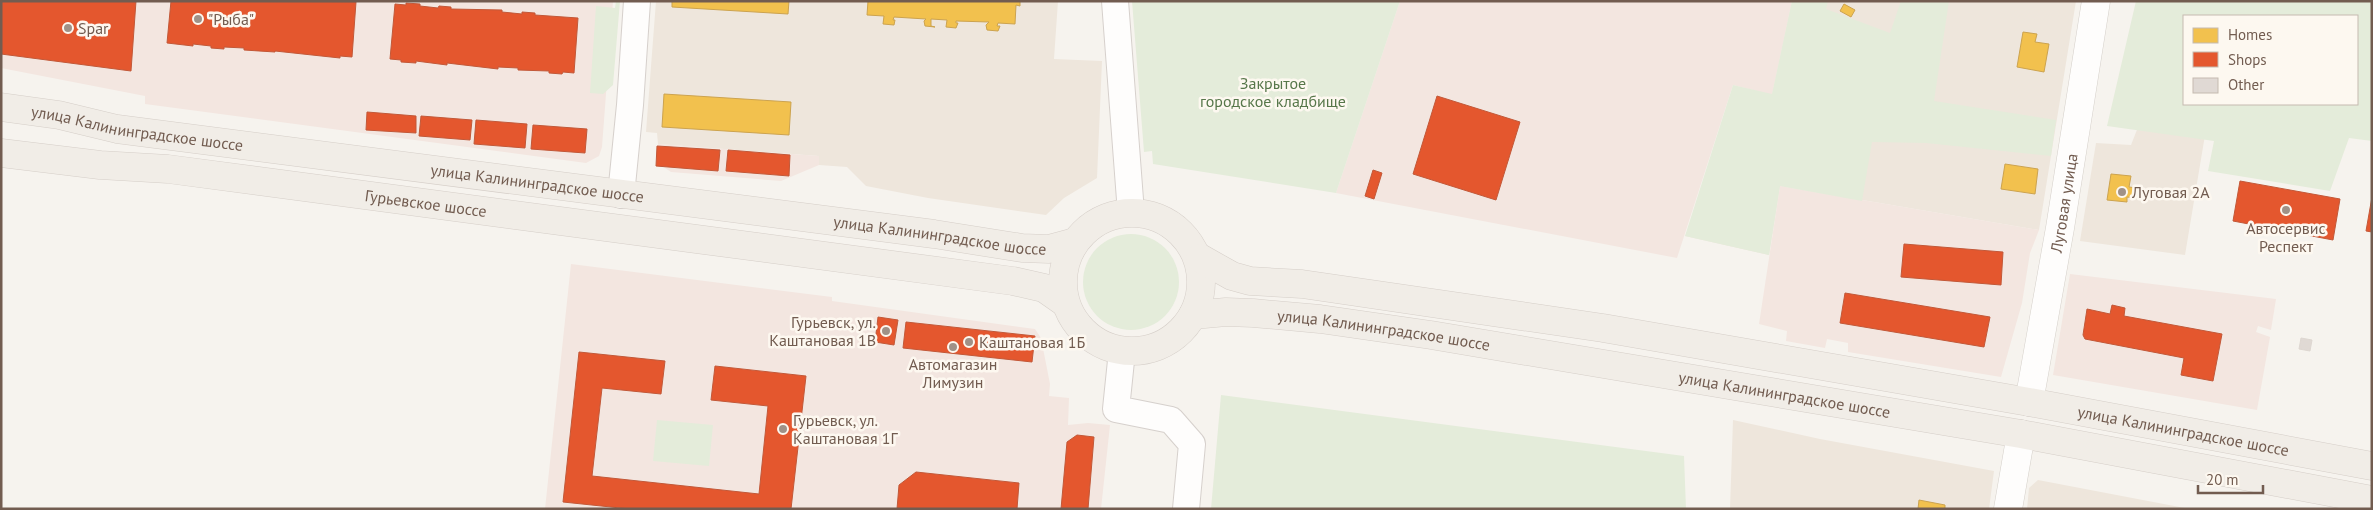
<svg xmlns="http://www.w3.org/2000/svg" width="2373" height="510" font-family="'PT Sans',sans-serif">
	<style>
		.residential { fill: #eee6dc }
		.commercial { fill: #f3e6e0 }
		.green { fill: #e4ecda; fill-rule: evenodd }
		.homes { fill: #f2c14e; stroke: #cca34f }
		.shops { fill: #e4572e; stroke: #c25838 }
		.building { fill: #e0d9d4; stroke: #ded7d1 }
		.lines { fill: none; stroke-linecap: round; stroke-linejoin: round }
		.street-casing { stroke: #d6d0cc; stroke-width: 28 }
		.secondary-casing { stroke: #d4cfc9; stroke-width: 29 }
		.primary-casing { stroke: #d5cec8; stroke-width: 29 }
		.street { stroke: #fefdfc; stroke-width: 26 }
		.secondary { stroke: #fefdfc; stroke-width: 28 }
		.primary { stroke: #f1ede7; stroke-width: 28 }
		.poi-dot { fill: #a09187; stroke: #fdf8f0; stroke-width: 2 }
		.labels { text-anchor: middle; stroke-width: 5; stroke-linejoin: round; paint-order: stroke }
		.poi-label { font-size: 16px; fill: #725c50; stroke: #fdf8f0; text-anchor: start }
		.park-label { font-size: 16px; fill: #57774a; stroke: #fdf8f0 }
		.street-label { font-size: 16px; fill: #725c50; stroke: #fdf8f0 }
	</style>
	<rect width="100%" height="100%" fill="#f6f3ee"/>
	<g class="residential">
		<path d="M656,1H1058L1054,59L1102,61L1097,178L1064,198L1046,215L928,198L866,186L847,167L819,165V156L658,144L657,133L646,132Z"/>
		<path d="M1792,1H2076L2039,230L1780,186L1769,255L1685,236L1772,95Z"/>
		<path d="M2144,112L2205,135L2185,255L2080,241L2096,143L2131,145Z"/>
		<path d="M1733,420L1820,439L1994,471L1989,509H1730Z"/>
		<path d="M2038,480L2190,509H2027L2029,488Z"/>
	</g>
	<g class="commercial">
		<path d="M1,1H613L602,147L599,156L586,163L145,104V96L1,68Z"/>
		<path d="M1400,1H1792L1772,95L1733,85L1677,258L1336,193Z"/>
		<path d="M658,144L819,156V165L781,181L671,172L659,164Z"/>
		<path d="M1780,186L2039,230L2030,253L2022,303L2001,377L1848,352V343L1827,339L1825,348L1786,341L1787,331L1759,324Z"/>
		<path d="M571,264L832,297V301L1035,329L1041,338L1050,384L1049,396L1069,398L1068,425L1088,423L1110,425L1101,509H545Z"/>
		<path d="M2070,274L2276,299L2271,330L2258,326L2256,332L2270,337L2257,410L2053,375Z"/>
	</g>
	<g class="green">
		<path d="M616,1H620L613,85L603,94L590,93L596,6L615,8Z"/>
		<path d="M1132,1H1400L1336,193L1153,164L1152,151L1144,152Z"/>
		<path d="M1792,1H1828L1826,9L1890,33L1901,1H1949L1934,101L2056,120L2051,156L1926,143L1872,142L1862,201L1780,186L1769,255L1685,236L1733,85L1772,94Z"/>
		<path d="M2136,1H2372V141L2349,138L2330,191L2208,171L2214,141L2107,126ZM2357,16V104H2184V16Z"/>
		<circle cx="1131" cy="282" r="48"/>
		<path d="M1221,395L1684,456L1686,509H1211Z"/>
		<path d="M657,420L713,425L709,466L653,461Z"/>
	</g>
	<g class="homes">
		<path d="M672,1H789L788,14L672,7Z"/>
		<path d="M868,1H1020V6L1016,5L1015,24L998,23L997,26H1000L998,31L987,30L986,25L989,22L956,21V23H958L956,28L946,27L947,20L931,19V26L935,27L925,26L924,21L926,19L894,17L893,20H895L894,25L883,24L884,16L867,15Z"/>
		<path d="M1844,4L1855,10L1851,17L1840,11Z"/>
		<path d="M2023,32L2037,34L2035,42L2049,44L2044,72L2017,67Z"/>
		<path d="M664,94L791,102L789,135L662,127Z"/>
		<path d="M2005,164L2038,169L2035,194L2001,189Z"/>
		<path d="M2111,174L2131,176L2129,187L2137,188L2136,198L2127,197V202L2107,200Z"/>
		<path d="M1919,500L1945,505V509H1918Z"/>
	</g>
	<g class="shops">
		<path d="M1,1H136L131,71L1,54Z"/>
		<path d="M171,1L356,2L352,57L340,56V58L275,51V52L244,50V48L224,47V49L211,48V46L193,44V46L167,43Z"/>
		<path d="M406,3L420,4V6L438,8L439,6L451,7V9L502,10V12L522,14V12L535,13V15L578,18L574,73L563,72L562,74L549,73V71L518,70V68L498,67V69L447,63V65L416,61V63L401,62V60L390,59L395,4L406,5Z"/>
		<path d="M1437,96L1520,122L1496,200L1413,174Z"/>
		<path d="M367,112L416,116V133L366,130Z"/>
		<path d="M421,116L472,120L470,140L419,136Z"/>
		<path d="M476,120L527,124L525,148L474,144Z"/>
		<path d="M533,125L587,129L585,153L531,149Z"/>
		<path d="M657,146L720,150L718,171L656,166Z"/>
		<path d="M728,150L790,155L789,176L726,171Z"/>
		<path d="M1373,170L1382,173L1374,199L1365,196Z"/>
		<path d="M2240,181L2340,199L2333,240L2233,221Z"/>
		<path d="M2372,197V232L2366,231Z"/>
		<path d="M1904,244L2003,252L2001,285L1901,277Z"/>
		<path d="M1845,293L1990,317L1984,347L1840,323Z"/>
		<path d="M2112,305L2125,308L2124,316L2222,334L2213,381L2181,375L2184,358L2085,339L2083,335L2087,309L2110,314Z"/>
		<path d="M878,317L898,320L894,345L875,342Z"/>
		<path d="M906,322L1035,336L1032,362L903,348Z"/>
		<path d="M579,352L665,361L661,394L602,388L592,476L759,494L768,406L711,400L715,366L806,376L791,509H630L563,502Z"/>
		<path d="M1077,435L1094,437L1088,509H1061L1067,442Z"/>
		<path d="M916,472L1019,483L1017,509H897L899,485Z"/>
	</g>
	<path class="building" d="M2301,338L2312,340L2310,351L2299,349Z"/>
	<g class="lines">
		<g class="street-casing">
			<g id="street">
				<path d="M1115,1L1131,213"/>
				<path d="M621,195L630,105L637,1"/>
				<path d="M1122,351L1116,409L1171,420L1192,444L1186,509"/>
			</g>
		</g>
		<g class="secondary-casing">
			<g id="secondary">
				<path id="s1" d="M2029,402L2060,228L2096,1"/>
				<path d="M2008,509L2021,434"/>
			</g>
		</g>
		<g class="primary-casing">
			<g id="primary">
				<path id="s2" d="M1,107L59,115L117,129L934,234L1022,248L1049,249L1075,242"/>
				<path id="s3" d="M1,153L100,165L168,169L1013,281L1044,288L1064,302"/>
				<circle cx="1132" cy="282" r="69"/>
				<path id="s4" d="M1200,258L1232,276L1250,281L1302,284L1603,328L2029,402L2372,466"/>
				<path id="s5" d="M1193,315L1226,312L1253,313L1320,319L1431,335L2021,434L2372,500"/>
			</g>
		</g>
		<use href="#street" class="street"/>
		<use href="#secondary" class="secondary"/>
		<use href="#primary" class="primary"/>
	</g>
	<g class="poi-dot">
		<circle cx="198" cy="19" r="5"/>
		<circle cx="68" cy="28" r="5"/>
		<circle cx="2122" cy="192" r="5"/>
		<circle cx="2286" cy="210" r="5"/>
		<circle cx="886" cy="331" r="5"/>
		<circle cx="969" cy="342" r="5"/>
		<circle cx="953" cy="347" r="5"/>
		<circle cx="783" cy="429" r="5"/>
	</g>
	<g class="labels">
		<g class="poi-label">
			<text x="208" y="25">"Рыба"</text>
			<text x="78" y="34">Spar</text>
			<text x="2132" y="198">Луговая 2А</text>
			<text x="2286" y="234" text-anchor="middle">Автосервис<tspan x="2286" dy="18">Респект</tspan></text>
			<text x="876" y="328" text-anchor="end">Гурьевск, ул.<tspan x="876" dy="18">Каштановая 1В</tspan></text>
			<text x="979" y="348">Каштановая 1Б</text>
			<text x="953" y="370" text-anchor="middle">Автомагазин<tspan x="953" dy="18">Лимузин</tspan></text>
			<text x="793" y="426">Гурьевск, ул.<tspan x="793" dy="18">Каштановая 1Г</tspan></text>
		</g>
		<g class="park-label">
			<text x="1273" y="89">Закрытое<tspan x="1273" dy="18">городское кладбище</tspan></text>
		</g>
		<g class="street-label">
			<text dy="6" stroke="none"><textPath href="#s2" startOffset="138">улица Калининградское шоссе</textPath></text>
			<text dy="6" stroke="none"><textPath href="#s2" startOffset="542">улица Калининградское шоссе</textPath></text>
			<text dy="6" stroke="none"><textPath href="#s1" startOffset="202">Луговая улица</textPath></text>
			<text dy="6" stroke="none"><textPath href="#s3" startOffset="428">Гурьевское шоссе</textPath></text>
			<text dy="6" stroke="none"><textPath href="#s2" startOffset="948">улица Калининградское шоссе</textPath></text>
			<text dy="6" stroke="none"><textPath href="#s5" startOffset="192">улица Калининградское шоссе</textPath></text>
			<text dy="6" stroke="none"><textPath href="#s5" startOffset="598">улица Калининградское шоссе</textPath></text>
			<text dy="6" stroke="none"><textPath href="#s4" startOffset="1001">улица Калининградское шоссе</textPath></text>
		</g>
	</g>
	<rect width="2373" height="510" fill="none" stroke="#725c50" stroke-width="5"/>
	<rect x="2183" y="15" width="175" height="90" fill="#fdf8f0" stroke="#c5bab0"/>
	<rect x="2193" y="28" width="25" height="15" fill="#f2c14e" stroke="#c5bab0"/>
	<text x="2228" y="40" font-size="15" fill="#725c50">Homes</text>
	<rect x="2193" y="52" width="25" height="15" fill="#e4572e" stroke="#c5bab0"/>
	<text x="2228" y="65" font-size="15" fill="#725c50">Shops</text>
	<rect x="2193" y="78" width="25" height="15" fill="#e0d9d4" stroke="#c5bab0"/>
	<text x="2228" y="90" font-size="15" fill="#725c50">Other</text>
	<path d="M2198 485v8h65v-8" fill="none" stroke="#725c50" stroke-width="2.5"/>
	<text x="2206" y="485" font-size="15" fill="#725c50" stroke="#fdf8f0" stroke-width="4" paint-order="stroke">20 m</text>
</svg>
